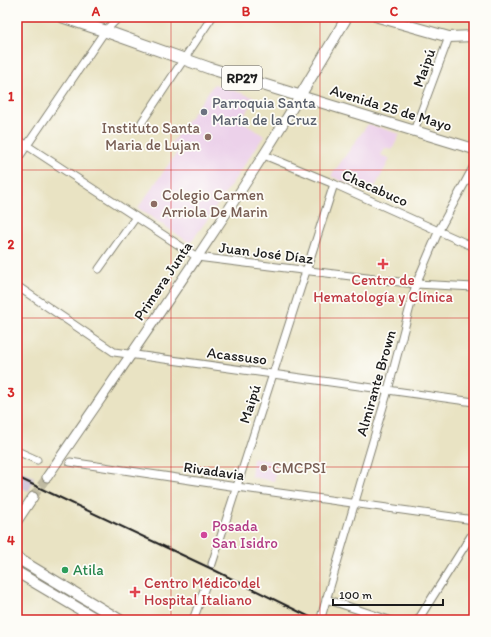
<svg xmlns="http://www.w3.org/2000/svg" width="491" height="637" font-family="Itim,sans-serif">
	<style>
		.built { fill: #ecd1ea }
		.industrial { fill: #cbbfd5 }
		.lines { fill: none; stroke-linecap: round; stroke-linejoin: round }
		.tertiary-tunnel { stroke: #c0bba2; stroke-width: 9; stroke-dasharray: 9 4.5; stroke-linecap: butt }
		.minor-casing { stroke: #828070; stroke-width: 9 }
		.tertiary-casing { stroke: #828070; stroke-width: 11 }
		.secondary-casing { stroke: #828070; stroke-width: 12 }
		.primary-casing { stroke: #828070; stroke-width: 13 }
		.minor { stroke: #fff; stroke-width: 7 }
		.tertiary { stroke: #fff; stroke-width: 9 }
		.secondary { stroke: #fff; stroke-width: 10 }
		.primary { stroke: #fff; stroke-width: 11 }
		.rail { stroke: #1c1c1c; stroke-width: 2 }
		.grid { fill: none; stroke: #d62828; stroke-width: 1; stroke-opacity: 0.55 }
		.worship-dot { fill: #6b7280; stroke: #fdfcf7; stroke-width: 1.5 }
		.education-dot { fill: #8d6e63; stroke: #fdfcf7; stroke-width: 1.5 }
		.health-dot { fill: #e0444e; stroke: #fdfcf7; stroke-width: 1.5 }
		.hotel-dot { fill: #d1479c; stroke: #fdfcf7; stroke-width: 1.5 }
		.leisure-dot { fill: #2e9e5b; stroke: #fdfcf7; stroke-width: 1.5 }
		.labels { text-anchor: middle; stroke-width: 3.5; stroke-linejoin: round; paint-order: stroke }
		.shield { fill: #fdfcf7; stroke: #605f5e; stroke-width: 1 }
		.shield-label { font-size: 14px; font-weight: bold; fill: #1c1c1c }
		.street-label { font-size: 15px; fill: #1c1c1c; stroke: #fdfcf7 }
		.worship-label { font-size: 15px; fill: #5b616d; stroke: #fdfcf7; text-anchor: start }
		.education-label { font-size: 15px; fill: #785e54; stroke: #fdfcf7; text-anchor: start }
		.health-label { font-size: 15px; fill: #be3a42; stroke: #fdfcf7 }
		.hotel-label { font-size: 15px; fill: #b23c85; stroke: #fdfcf7; text-anchor: start }
		.leisure-label { font-size: 15px; fill: #27864d; stroke: #fdfcf7; text-anchor: start }
		.neatline { fill: none; stroke: #d62828; stroke-width: 1.5 }
		.grid-label { font-size: 13px; text-anchor: middle; font-weight: bold; fill: #d62828 }
	</style>
	<rect width="100%" height="100%" fill="#fdfcf7"/>
	<filter id="ink" filterUnits="userSpaceOnUse"><feTurbulence type="fractalNoise" baseFrequency=".025" numOctaves="2"/><feDisplacementMap in="SourceGraphic" scale="8" xChannelSelector="R" yChannelSelector="G"/><feConvolveMatrix kernelMatrix="1 2 1 2 8 2 1 2 1" color-interpolation-filters="sRGB"/></filter>
	<filter id="wash" filterUnits="userSpaceOnUse"><feTurbulence type="fractalNoise" baseFrequency=".012" numOctaves="4" result="noise"/><feDisplacementMap in="SourceGraphic" scale="16" xChannelSelector="R" yChannelSelector="G"/><feGaussianBlur stdDeviation="0.9" result="paint"/><feColorMatrix in="noise" values="0 0 0 0 0 0 0 0 0 0 0 0 0 0 0 0 0 1.4 0 .05"/><feComposite in="paint" operator="in"/></filter>
	<g filter="url(#wash)">
		<rect width="100%" height="100%" fill="#e9e3c3"/>
		<g class="built">
			<path d="M214,84L256,98L241,120L264,136L207,220L190,243L138,208L178,151L170,145Z"/>
			<path d="M368,124L400,134L392,150L385,148L381,155L390,159L371,194L331,176Z"/>
			<path d="M253,458L277,462L274,481L252,477L251,476Z"/>
		</g>
		<path class="industrial" d="M17,469L34,477L29,491L17,486Z"/>
	</g>
	<g filter="url(#ink)">
		<g class="lines">
			<path class="tertiary-tunnel" d="M33,497L47,477"/>
			<g class="minor-casing">
				<g id="minor">
					<path d="M142,122L212,17"/>
					<path d="M414,131L449,37"/>
					<path d="M17,139L197,257L416,284L474,287"/>
					<path d="M264,155L334,184L474,247"/>
					<path d="M17,160L105,31L119,17"/>
					<path d="M99,269L136,217"/>
					<path d="M17,286L114,352L474,402"/>
					<path d="M17,451L37,460"/>
					<path d="M70,462L237,487L474,520"/>
					<path d="M212,564L334,184"/>
					<path d="M326,599L389,620"/>
					<path d="M322,614L388,390L416,284L439,230L474,166"/>
					<path d="M193,620L205,587"/>
					<path d="M418,620L474,531"/>
				</g>
			</g>
			<g class="tertiary-casing">
				<g id="tertiary">
					<path d="M47,477C133,351 221,227 300,96"/>
					<path d="M17,521L33,497"/>
				</g>
			</g>
			<g class="secondary-casing">
				<g id="secondary">
					<path d="M347,17L300,96L474,149"/>
					<path d="M378,17L449,37L474,36"/>
					<path d="M17,558L120,620"/>
					<path d="M17,572L98,620"/>
				</g>
			</g>
			<g class="primary-casing">
				<path id="primary" d="M63,17L105,31L209,68L300,96"/>
			</g>
			<use href="#minor" class="minor"/>
			<use href="#tertiary" class="tertiary"/>
			<use href="#secondary" class="secondary"/>
			<use href="#primary" class="primary"/>
			<path class="rail" d="M17,477L46,491L212,569L316,620"/>
		</g>
	</g>
	<path class="grid" d="M171,17V620M320,17V620M17,170H474M17,318H474M17,467H474"/>
	<circle class="worship-dot" cx="204" cy="112" r="4"/>
	<g class="education-dot">
		<circle cx="208" cy="137" r="4"/>
		<circle cx="154" cy="204" r="4"/>
		<circle cx="264" cy="468" r="4"/>
	</g>
	<g class="health-dot">
		<path d="M381 258h4v4h4v4h-4v4h-4v-4h-4v-4h4z"/>
		<path d="M133 586h4v4h4v4h-4v4h-4v-4h-4v-4h4z"/>
	</g>
	<circle class="hotel-dot" cx="204" cy="535" r="4"/>
	<circle class="leisure-dot" cx="65" cy="570" r="4"/>
	<g class="labels">
		<rect class="shield" x="222" y="66" width="40" height="24" rx="3"/>
		<g class="shield-label">
			<text x="242" y="83">RP27</text>
		</g>
		<g class="street-label">
			<text transform="translate(424 68) rotate(-70)" y="5">Maipú</text>
			<text transform="translate(391 108) rotate(17)" y="5">Avenida 25 de Mayo</text>
			<text transform="translate(375 188) rotate(24)" y="5">Chacabuco</text>
			<text transform="translate(266 253) rotate(7)" y="5">Juan José Díaz</text>
			<text transform="translate(163 281) rotate(-56)" y="5">Primera Junta</text>
			<text transform="translate(237 356) rotate(7)" y="5">Acassuso</text>
			<text transform="translate(376 383) rotate(-74)" y="5">Almirante Brown</text>
			<text transform="translate(250 404) rotate(-72)" y="5">Maipú</text>
			<text transform="translate(214 471) rotate(8)" y="5">Rivadavia</text>
		</g>
		<g class="worship-label">
			<text x="212" y="108">Parroquia Santa<tspan x="212" dy="17">María de la Cruz</tspan></text>
		</g>
		<g class="education-label">
			<text x="200" y="133" text-anchor="end">Instituto Santa<tspan x="200" dy="17">Maria de Lujan</tspan></text>
			<text x="162" y="200">Colegio Carmen<tspan x="162" dy="17">Arriola De Marin</tspan></text>
			<text x="272" y="473">CMCPSI</text>
		</g>
		<g class="health-label">
			<text x="383" y="285">Centro de<tspan x="383" dy="17">Hematología y Clínica</tspan></text>
			<text x="144" y="588" text-anchor="start">Centro Médico del<tspan x="144" dy="17">Hospital Italiano</tspan></text>
		</g>
		<g class="hotel-label">
			<text x="212" y="531">Posada<tspan x="212" dy="17">San Isidro</tspan></text>
		</g>
		<g class="leisure-label">
			<text x="73" y="575">Atila</text>
		</g>
	</g>
	<rect width="491" height="637" fill="none" stroke="#fdfcf7" stroke-width="44"/>
	<path d="M333 599v6h110v-6" fill="none" stroke="#1c1c1c" stroke-width="2"/>
	<text x="339" y="599" font-size="12" fill="#1c1c1c" stroke="#fdfcf7" stroke-width="3" paint-order="stroke">100 m</text>
	<rect x="22" y="22" width="447" height="593" class="neatline"/>
	<g class="grid-label">
		<text x="96" y="16">A</text>
		<text x="246" y="16">B</text>
		<text x="394" y="16">C</text>
		<text x="11" y="101">1</text>
		<text x="11" y="249">2</text>
		<text x="11" y="397">3</text>
		<text x="11" y="545">4</text>
	</g>
</svg>
